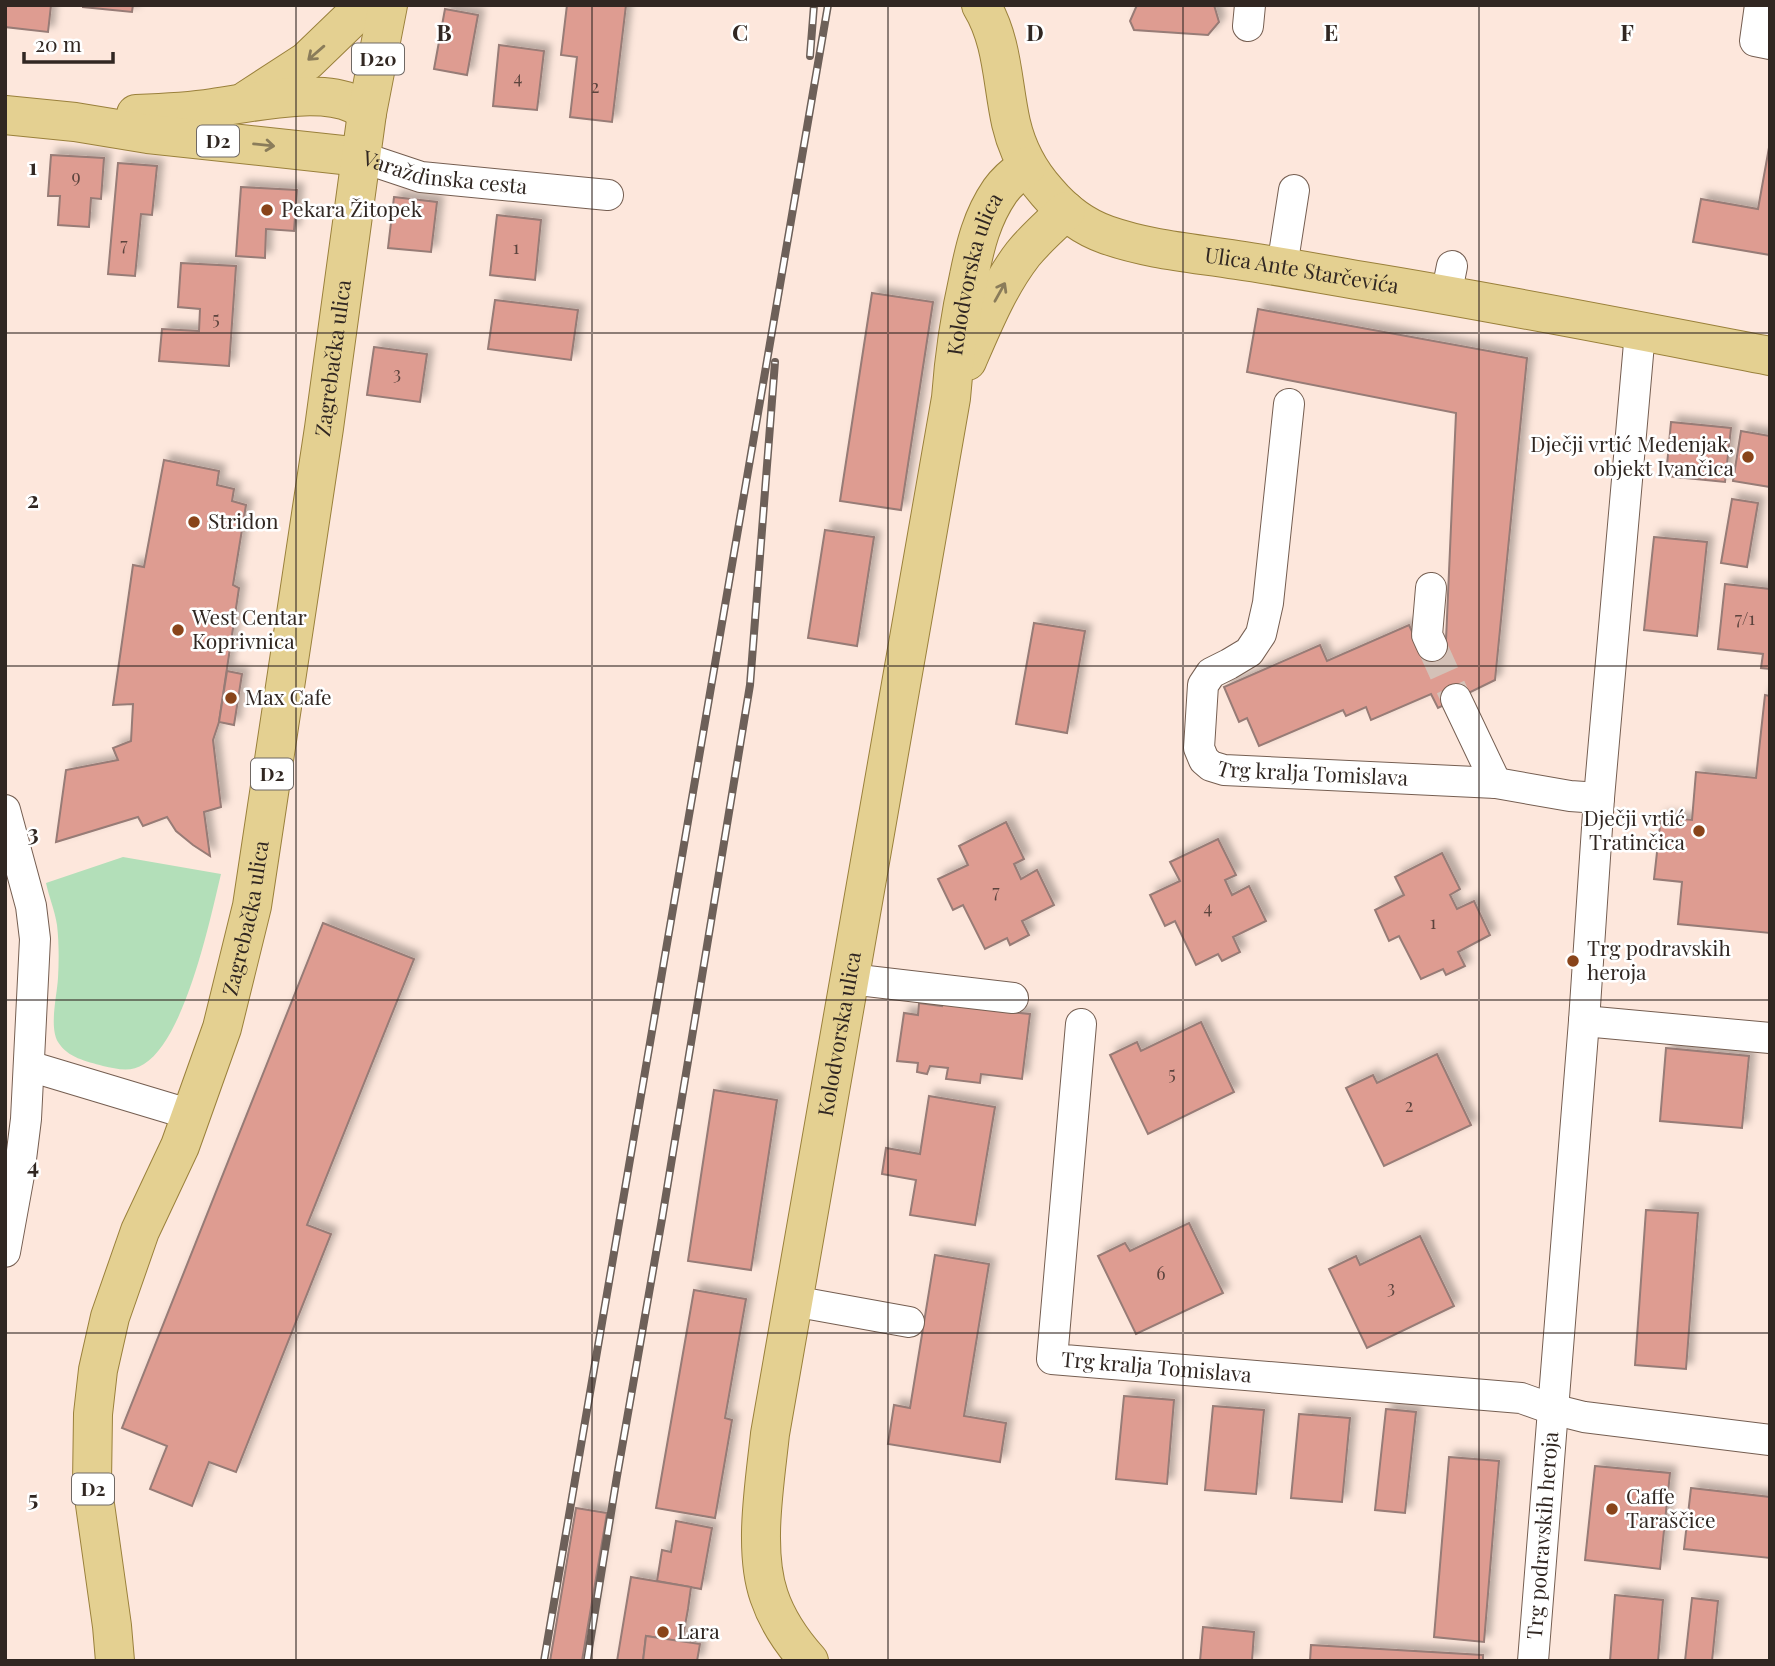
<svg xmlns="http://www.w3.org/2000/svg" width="1775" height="1666" font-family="'Playfair Display',serif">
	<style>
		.green { fill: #b3dfb9 }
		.building { fill: #de9c91; stroke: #977b76; stroke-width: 2; filter: url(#shadow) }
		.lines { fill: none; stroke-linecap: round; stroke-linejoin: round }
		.minor-tunnel { stroke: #d4c1b7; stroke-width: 30; stroke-dasharray: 30 15; stroke-linecap: butt }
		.minor-casing { stroke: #755e51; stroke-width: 32 }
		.major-casing { stroke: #9a803b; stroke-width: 40 }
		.minor { stroke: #fff; stroke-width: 30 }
		.major { stroke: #e4d091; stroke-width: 38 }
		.rail-casing { stroke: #6d6059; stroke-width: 8 }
		.rail { stroke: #fff; stroke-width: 5; stroke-dasharray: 16; stroke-linecap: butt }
		.oneway { stroke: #8a7c5a }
		.grid { fill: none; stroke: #312722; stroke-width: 2; stroke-opacity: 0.55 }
		.poi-dot { fill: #89441a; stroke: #fff; stroke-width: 2.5 }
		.labels { text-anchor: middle; stroke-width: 5; stroke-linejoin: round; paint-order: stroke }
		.number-label { font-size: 18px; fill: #5c443e }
		.shield { fill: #fff; stroke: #6f6864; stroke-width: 2 }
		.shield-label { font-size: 19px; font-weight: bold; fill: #312722 }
		.street-label { font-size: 21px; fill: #312722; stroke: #fff }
		.poi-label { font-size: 21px; fill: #312722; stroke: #fff; text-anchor: start }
		.grid-label { font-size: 23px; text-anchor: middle; font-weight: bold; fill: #312722; stroke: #fff; stroke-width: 5; stroke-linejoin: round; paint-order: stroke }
	</style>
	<defs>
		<filter id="shadow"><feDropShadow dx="6" dy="-6" stdDeviation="3.5" flood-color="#0004"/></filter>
	</defs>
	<rect width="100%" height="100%" fill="#fde7dc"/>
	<path class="green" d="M123,857L221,874C210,920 185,1039 144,1064C131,1073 117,1069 103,1066C86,1061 68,1058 58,1042C49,1027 57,996 58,978C59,961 59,942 57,925C55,911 49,897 46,883Z"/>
	<g class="building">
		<path d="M5,5H51L48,32L5,27Z"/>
		<path d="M83,5H133L132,12L83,7Z"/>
		<path d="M567,5H626L612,122L570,117L577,57L561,55Z"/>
		<path d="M1137,5H1214L1219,22L1208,35L1134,30L1130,21Z"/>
		<path d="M445,9L478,15L467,75L434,69Z"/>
		<path d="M499,45L544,51L537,110L493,106Z"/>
		<path d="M1770,142V255L1693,242L1701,199L1758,209Z"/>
		<path d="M51,155L104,158L101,199L91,198L89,227L58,225L60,196H48Z"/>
		<path d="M118,163L157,166L152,215L141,214L135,276L108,274Z"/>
		<path d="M241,187L297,190L294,231L266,229L265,258L236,256Z"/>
		<path d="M394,197L437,202L431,252L388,248Z"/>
		<path d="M497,215L541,220L535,280L490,275Z"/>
		<path d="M181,263L236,266L229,366L159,361L162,329L199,331L200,309L178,307Z"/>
		<path d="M872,293L933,302L901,510L840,501Z"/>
		<path d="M495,300L578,310L571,360L488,349Z"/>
		<path d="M1258,309L1527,358L1495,680L1438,708L1431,694L1371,720L1366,707L1346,716L1343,710L1259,746L1247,718L1239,722L1224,687L1320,645L1327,661L1409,625L1421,651L1446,640L1456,413L1247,372Z"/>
		<path d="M374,347L427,354L420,402L367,395Z"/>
		<path d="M1671,422L1731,428L1725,482L1666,476Z"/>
		<path d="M1741,431L1770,436V487L1733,481Z"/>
		<path d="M164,460L219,471L217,485L234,489L232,501L246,505L233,585L239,588L219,722L213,740L221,807L204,812L210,856L193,845L176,831L167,817L143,826L138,817L56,842L66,770L118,760L113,748L131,741L133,704L113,705L133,565L144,567Z"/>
		<path d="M1732,499L1758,503L1747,567L1721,563Z"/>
		<path d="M825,530L874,537L857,646L808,638Z"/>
		<path d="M1654,537L1707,542L1697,636L1644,630Z"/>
		<path d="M1725,584L1770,589V669L1761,668L1763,654L1718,649Z"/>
		<path d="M1034,623L1085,631L1067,733L1016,724Z"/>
		<path d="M227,671L242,674L234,725L219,722Z"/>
		<path d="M1765,695L1770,696V933L1678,924L1682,882L1654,879L1661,817L1692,820L1696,772L1756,778Z"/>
		<path d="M1006,822L1024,859L1014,864L1021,879L1037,870L1054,905L1022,921L1029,935L1010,945L1007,938L985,949L963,905L953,910L938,879L968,865L959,846Z"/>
		<path d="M1218,839L1236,875L1225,880L1232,895L1249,886L1266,921L1233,937L1240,952L1222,961L1218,954L1196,965L1175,921L1165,926L1150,895L1180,881L1170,862Z"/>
		<path d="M1442,853L1460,889L1450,895L1457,909L1474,901L1490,935L1458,952L1465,966L1446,975L1443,969L1421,979L1399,936L1389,941L1375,910L1404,895L1395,877Z"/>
		<path d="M323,923L414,959L307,1225L331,1234L236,1472L209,1462L192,1506L150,1489L167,1446L122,1428Z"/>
		<path d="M943,995L999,1011L1030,1014L1022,1079L981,1074L980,1083L946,1079L948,1068L930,1066L927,1074L917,1072L918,1063L897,1061L904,1013L918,1015L919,1003L942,1006Z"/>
		<path d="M1201,1022L1234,1092L1148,1134L1110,1055L1137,1042L1141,1051Z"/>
		<path d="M1666,1048L1749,1056L1742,1128L1660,1121Z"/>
		<path d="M1437,1054L1471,1125L1384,1166L1346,1088L1373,1075L1377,1083Z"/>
		<path d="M714,1090L777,1100L751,1270L688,1261Z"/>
		<path d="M929,1096L995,1107L975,1225L910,1215L916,1180L882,1174L886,1148L920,1154Z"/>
		<path d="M1646,1210L1698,1213L1686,1369L1635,1365Z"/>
		<path d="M1189,1223L1223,1293L1136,1334L1098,1256L1125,1243L1130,1251Z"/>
		<path d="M1420,1236L1454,1306L1367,1348L1329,1269L1356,1256L1360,1265Z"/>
		<path d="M935,1255L989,1264L964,1416L1006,1423L1000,1462L888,1444L894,1405L910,1408Z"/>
		<path d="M694,1290L746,1299L725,1418L732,1420L715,1518L656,1508Z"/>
		<path d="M1124,1396L1174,1400L1167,1484L1116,1479Z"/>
		<path d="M1213,1406L1264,1410L1256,1494L1205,1490Z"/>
		<path d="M1386,1409L1416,1412L1405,1513L1375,1510Z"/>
		<path d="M1299,1414L1350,1418L1342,1502L1291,1498Z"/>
		<path d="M1449,1457L1499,1461L1484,1642L1434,1637Z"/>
		<path d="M1595,1466L1670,1473L1660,1569L1585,1560Z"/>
		<path d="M1691,1488L1770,1497V1558L1684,1549Z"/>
		<path d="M576,1508L607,1513L582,1661H550Z"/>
		<path d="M676,1521L712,1528L701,1589L657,1581L662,1550L671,1552Z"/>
		<path d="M631,1577L691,1587L688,1609L682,1642L646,1636L643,1661H617Z"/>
		<path d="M1615,1595L1663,1600L1658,1661H1610Z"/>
		<path d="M1692,1598L1718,1601L1712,1661H1685Z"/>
		<path d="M1203,1627L1254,1632L1252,1661H1200Z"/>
		<path d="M646,1636L700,1644L697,1661H643Z"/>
		<path d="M1311,1645L1483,1655V1661H1310Z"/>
	</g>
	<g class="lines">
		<path class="minor-tunnel" d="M1432,646L1456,699"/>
		<g class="minor-casing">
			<g id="minor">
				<path d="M1760,5L1755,41L1770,44"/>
				<path d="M1248,26L1250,5"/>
				<path id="s1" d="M361,157L421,177L608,195"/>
				<path d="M1282,267L1294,190"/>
				<path d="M1446,296L1452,266"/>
				<path id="s2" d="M1289,404L1268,603L1261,634L1249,652L1229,664L1211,673L1203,685L1199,748L1204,760L1211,766L1224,770L1496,783L1570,796L1599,798"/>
				<path d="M1431,588L1427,635L1432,646"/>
				<path d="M1456,699L1496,783"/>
				<path d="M5,810L31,906L35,939L26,1119L19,1175L5,1252"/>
				<path d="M850,979L1013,998"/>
				<path d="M1584,1021L1770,1038"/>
				<path id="s3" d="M1081,1024L1052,1359L1521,1398L1552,1409L1584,1417L1770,1440"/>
				<path d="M29,1066L192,1115"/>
				<path d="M793,1301L909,1322"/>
				<path id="s4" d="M1533,1661L1584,1021L1599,798L1640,332"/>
			</g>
		</g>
		<g class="major-casing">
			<g id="major">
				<path id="s5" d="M981,5C1003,41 1002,83 1011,123C1017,149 1029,172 1047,192C1063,211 1084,227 1107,235C1150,250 1193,253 1237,260C1279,266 1321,274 1363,281C1499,303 1634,330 1770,356"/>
				<path d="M247,100L307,61L365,5"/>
				<path d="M136,114C162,113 187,112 213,108C251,103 317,87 354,104C358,106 363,110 367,113"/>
				<path d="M5,115L75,122L148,134L361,157"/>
				<path d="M967,361C983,324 999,285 1023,254C1036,238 1051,225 1066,211"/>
				<path id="s6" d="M115,1661L112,1626L92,1483L93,1414L98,1370L110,1317L140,1231L180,1146L222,1028L252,906L324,428L367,113L388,5"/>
				<path id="s7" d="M809,1661C792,1642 777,1620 769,1596C753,1550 765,1482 770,1434L951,398C954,357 960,316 969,276C975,246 982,217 1000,191C1007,181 1017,173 1027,166"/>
			</g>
		</g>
		<use href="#minor" class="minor"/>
		<use href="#major" class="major"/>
		<g class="rail-casing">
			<g id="rail">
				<path d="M810,56L814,5"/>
				<path d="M544,1661L828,5"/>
				<path d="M587,1661L617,1476L662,1219L750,685L775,362"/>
			</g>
		</g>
		<use href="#rail" class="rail"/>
	</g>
	<defs><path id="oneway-shaft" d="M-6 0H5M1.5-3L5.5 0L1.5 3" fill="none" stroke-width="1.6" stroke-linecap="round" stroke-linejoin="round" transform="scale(1.75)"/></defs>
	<g class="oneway">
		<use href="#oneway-shaft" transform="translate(316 53) rotate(139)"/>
		<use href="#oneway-shaft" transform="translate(264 145) rotate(6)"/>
		<use href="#oneway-shaft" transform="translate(1000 292) rotate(-61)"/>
	</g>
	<path class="grid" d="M296,5V1661M592,5V1661M888,5V1661M1183,5V1661M1479,5V1661M5,333H1770M5,666H1770M5,1000H1770M5,1333H1770"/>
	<g class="poi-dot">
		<circle cx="267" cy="210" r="7"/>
		<circle cx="1748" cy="457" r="7"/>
		<circle cx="194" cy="522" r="7"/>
		<circle cx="178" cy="630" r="7"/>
		<circle cx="231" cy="698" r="7"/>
		<circle cx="1699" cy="831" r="7"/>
		<circle cx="1573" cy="961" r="7"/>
		<circle cx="1612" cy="1509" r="7"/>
		<circle cx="663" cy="1632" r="7"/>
	</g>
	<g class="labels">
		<g class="number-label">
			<text x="518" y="84">4</text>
			<text x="595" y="93">2</text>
			<text x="76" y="183">9</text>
			<text x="124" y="251">7</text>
			<text x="516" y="254">1</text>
			<text x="216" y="325">5</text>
			<text x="397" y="380">3</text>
			<text x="1745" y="625">7/1</text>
			<text x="996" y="898">7</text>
			<text x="1208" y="914">4</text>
			<text x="1433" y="929">1</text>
			<text x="1172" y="1080">5</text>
			<text x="1409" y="1112">2</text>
			<text x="1161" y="1280">6</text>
			<text x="1391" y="1294">3</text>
		</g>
		<g class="shield">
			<rect x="352" y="43.5" width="52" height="31" rx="5"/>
			<rect x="197" y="125.5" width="42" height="31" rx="5"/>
			<rect x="251" y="758.5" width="42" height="31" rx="5"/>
			<rect x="72" y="1473.5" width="42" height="31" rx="5"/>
		</g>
		<g class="shield-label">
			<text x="378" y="66">D20</text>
			<text x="218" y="148">D2</text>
			<text x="272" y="781">D2</text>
			<text x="93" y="1496">D2</text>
		</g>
		<g class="street-label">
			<text dy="7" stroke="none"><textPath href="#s1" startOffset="86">Varaždinska cesta</textPath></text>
			<text dy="7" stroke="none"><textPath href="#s5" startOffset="474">Ulica Ante Starčevića</textPath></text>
			<text dy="7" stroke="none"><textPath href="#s7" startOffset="1418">Kolodvorska ulica</textPath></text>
			<text dy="7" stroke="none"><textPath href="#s6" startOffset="1337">Zagrebačka ulica</textPath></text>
			<text dy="7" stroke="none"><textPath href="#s2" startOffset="499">Trg kralja Tomislava</textPath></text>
			<text dy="7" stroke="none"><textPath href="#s6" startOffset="770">Zagrebačka ulica</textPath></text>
			<text dy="7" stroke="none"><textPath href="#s7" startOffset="646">Kolodvorska ulica</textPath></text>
			<text dy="7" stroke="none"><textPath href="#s3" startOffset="441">Trg kralja Tomislava</textPath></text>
			<text dy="7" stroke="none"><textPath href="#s4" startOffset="126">Trg podravskih heroja</textPath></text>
		</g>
		<g class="poi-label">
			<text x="281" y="217">Pekara Žitopek</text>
			<text x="1734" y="452" text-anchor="end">Dječji vrtić Medenjak,<tspan x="1734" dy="24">objekt Ivančica</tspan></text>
			<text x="208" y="529">Stridon</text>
			<text x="192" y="625">West Centar<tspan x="192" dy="24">Koprivnica</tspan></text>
			<text x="245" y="705">Max Cafe</text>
			<text x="1685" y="826" text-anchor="end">Dječji vrtić<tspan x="1685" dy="24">Tratinčica</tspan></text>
			<text x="1587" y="956">Trg podravskih<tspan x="1587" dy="24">heroja</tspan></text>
			<text x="1626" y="1504">Caffe<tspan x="1626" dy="24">Taraščice</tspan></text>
			<text x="677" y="1639">Lara</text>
		</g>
	</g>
	<g class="grid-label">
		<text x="444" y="41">B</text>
		<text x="740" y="41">C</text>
		<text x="1035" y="41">D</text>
		<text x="1331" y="41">E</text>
		<text x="1627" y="41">F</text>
		<text x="33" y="175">1</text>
		<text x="33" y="508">2</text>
		<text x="33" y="841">3</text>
		<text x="33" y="1174">4</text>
		<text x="33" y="1507">5</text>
	</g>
	<rect width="1775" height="1666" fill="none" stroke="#312722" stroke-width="14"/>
	<path d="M24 52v10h89v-10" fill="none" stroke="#312722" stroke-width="3.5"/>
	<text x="35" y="52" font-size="21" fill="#312722" stroke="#ffffff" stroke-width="5" paint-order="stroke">20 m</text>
</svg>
